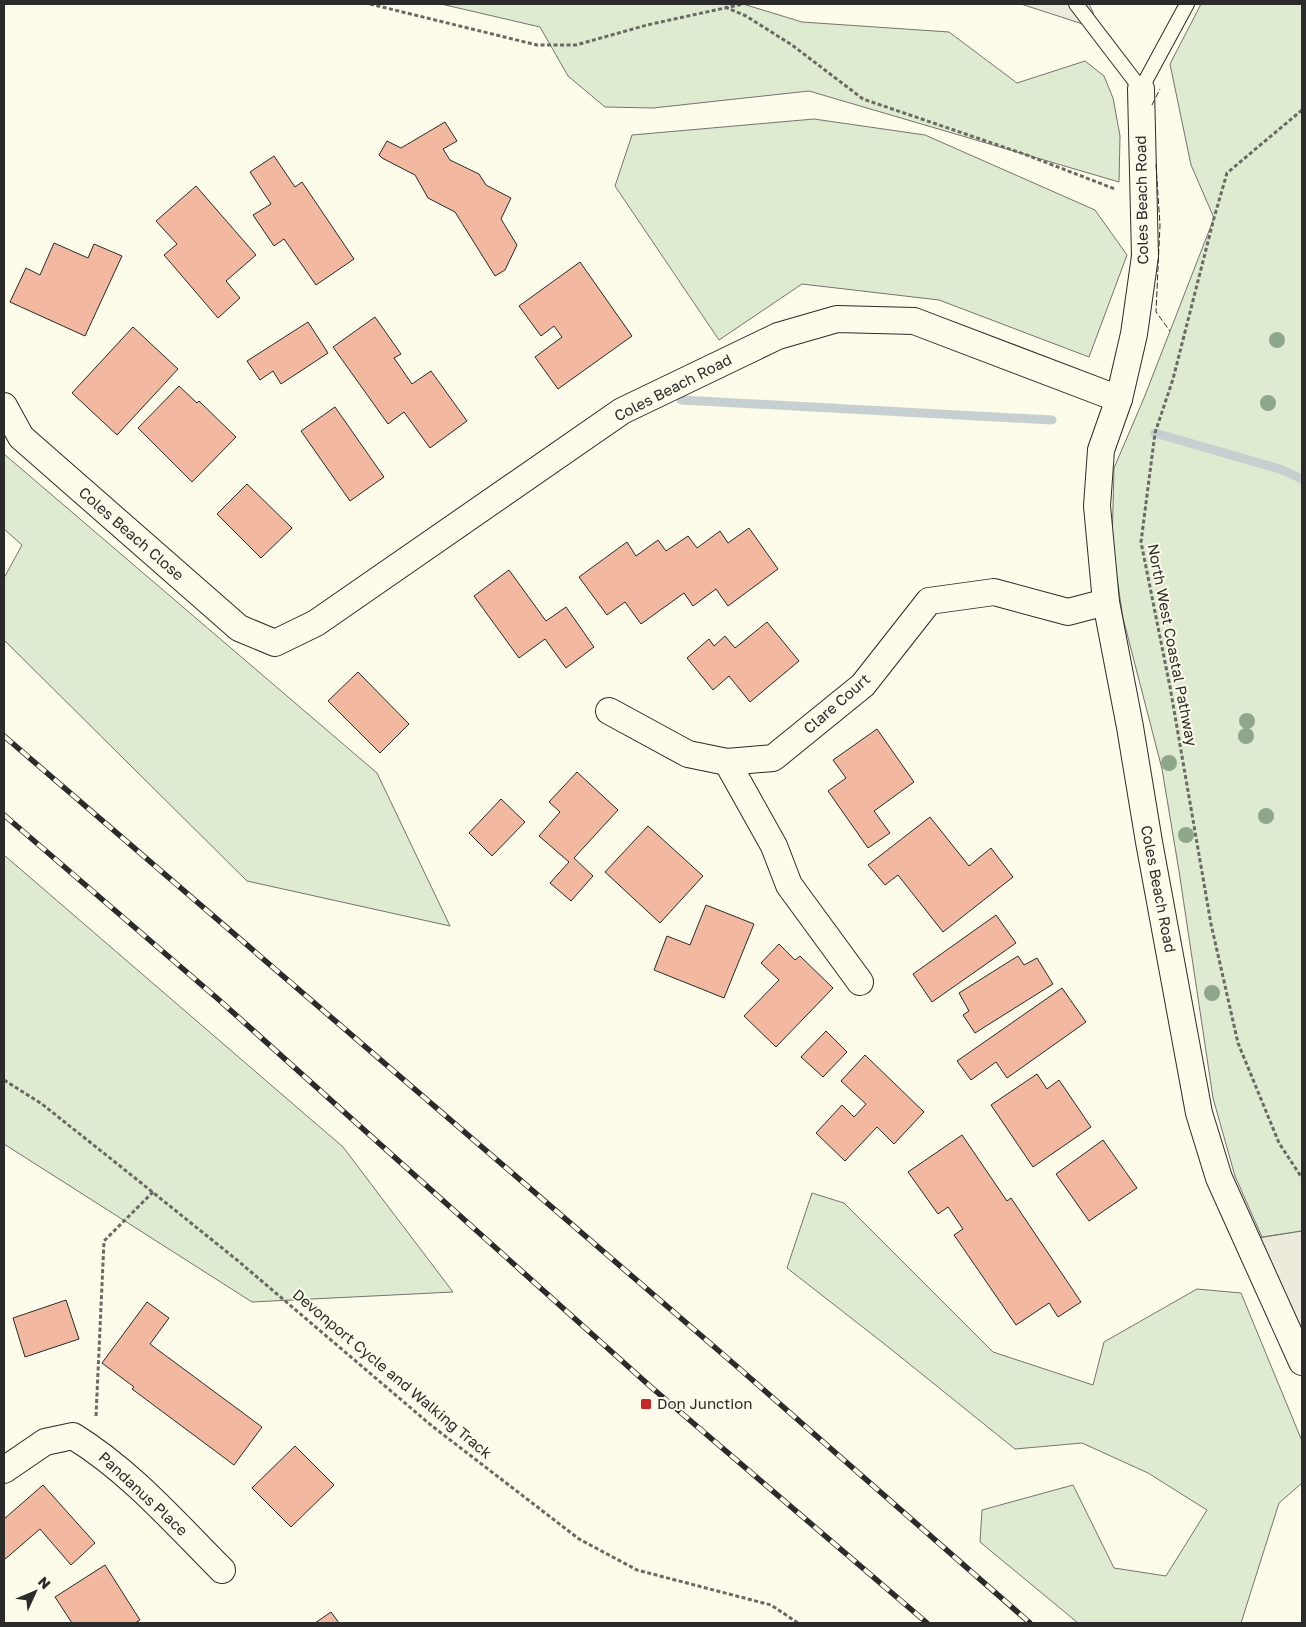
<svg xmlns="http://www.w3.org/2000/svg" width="1306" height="1627" font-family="'Golos Text',sans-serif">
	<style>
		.green { fill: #deebd1; stroke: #74746e }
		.parking { fill: #eceadb; stroke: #74746e }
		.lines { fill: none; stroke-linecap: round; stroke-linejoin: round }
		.stream { stroke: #c7d0d0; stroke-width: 9 }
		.building { fill: #f2b8a0; stroke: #2b2b2b }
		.service-casing { stroke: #2b2b2b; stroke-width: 16 }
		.minor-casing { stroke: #2b2b2b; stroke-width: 28 }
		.path { stroke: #6a6964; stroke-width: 3; stroke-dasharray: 4 2.5; stroke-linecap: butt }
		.service { stroke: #fdfbea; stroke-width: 14 }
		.minor { stroke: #fdfbea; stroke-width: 26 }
		.rail-casing { stroke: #2b2b2b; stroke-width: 5.5 }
		.rail { stroke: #fdfbea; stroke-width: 4; stroke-dasharray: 11; stroke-linecap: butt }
		.fence { stroke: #2b2b2b; stroke-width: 1; stroke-dasharray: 6 2.5; stroke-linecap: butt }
		.tree { fill: #8ea78a }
		.poi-dot { fill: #c62828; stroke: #fdfbea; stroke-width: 2 }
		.labels { text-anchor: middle; stroke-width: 4; stroke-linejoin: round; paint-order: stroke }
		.street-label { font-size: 15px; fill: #2b2b2b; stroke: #fdfbea }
		.poi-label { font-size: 15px; fill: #2b2b2b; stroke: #fdfbea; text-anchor: start }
	</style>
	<rect width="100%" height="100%" fill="#fdfbea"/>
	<g class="green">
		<path d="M441,4H743L802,22L949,32L1017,83L1085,61L1104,76L1113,98L1120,136L1119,182L809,91L653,108L605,107L568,76L540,27Z"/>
		<path d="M1201,4H1302V1231L1262,1237L1235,1176L1213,1098L1179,871L1162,769L1123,618L1112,545L1114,468L1144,398L1214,218L1191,165L1170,64Z"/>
		<path d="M814,119L925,135L1095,210L1127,255L1089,357L939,300L802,284L719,340L615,186L632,135Z"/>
		<path d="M4,454L377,773L450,926L247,881L4,640V578L22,545L4,529Z"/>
		<path d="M4,855L343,1147L453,1292L252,1302L4,1144Z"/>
		<path d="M812,1193L844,1203L993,1352L1093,1385L1104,1342L1197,1289L1241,1293L1302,1441V1483L1279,1503L1241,1623H1078L980,1542L982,1510L1073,1485L1114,1568L1166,1576L1207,1510L1148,1473L1082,1443L1015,1449L887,1346L787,1268Z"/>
	</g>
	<g class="parking">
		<path d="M1021,4H1089L1093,12L1095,28Z"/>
		<path d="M1302,1231V1362L1246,1240Z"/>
	</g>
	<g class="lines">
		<g class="stream">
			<path d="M681,400L1052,420"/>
			<path d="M1155,433L1280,469L1302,479"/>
		</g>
	</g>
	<g class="building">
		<path d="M445,122L457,141L443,149L450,160L479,174L486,185L511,198L501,219L517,245L505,270L495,276L455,212L428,198L415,175L382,158L379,155L387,141L401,148Z"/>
		<path d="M274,156L295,187L302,182L354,259L316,285L284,239L274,246L253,215L271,204L250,172Z"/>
		<path d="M196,186L256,255L226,281L240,298L218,318L164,255L177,244L156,221Z"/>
		<path d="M54,243L88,258L94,244L122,256L85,336L10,302L26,268L40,275Z"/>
		<path d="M580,262L632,336L558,389L535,357L562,337L554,326L541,336L519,306Z"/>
		<path d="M375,317L401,354L394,358L412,384L431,371L467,421L430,448L404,412L388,424L333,347Z"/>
		<path d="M308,322L328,353L281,384L273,371L260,380L247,361Z"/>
		<path d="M133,327L178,369L117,435L72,393Z"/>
		<path d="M179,386L197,403L199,401L236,437L192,482L138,428Z"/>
		<path d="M335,407L384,477L350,501L301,431Z"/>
		<path d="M247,484L292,528L261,558L217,514Z"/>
		<path d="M749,528L778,569L728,606L716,589L693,606L684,593L641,624L625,602L607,615L579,577L627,542L636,556L658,540L666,551L688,536L697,548L720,531L728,543Z"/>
		<path d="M509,570L546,621L566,607L594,647L566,668L545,639L519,658L474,596Z"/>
		<path d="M767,622L799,661L750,702L729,676L713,690L687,658L709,639L714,646L725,636L735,648Z"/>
		<path d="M358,672L409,724L380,753L328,701Z"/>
		<path d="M877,729L914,782L874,811L890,833L868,848L828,791L846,778L833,760Z"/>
		<path d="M577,772L618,810L574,858L593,876L571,901L550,883L569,862L539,836L560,812L549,802Z"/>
		<path d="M501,799L525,822L492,856L469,833Z"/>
		<path d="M930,817L969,866L991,848L1013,877L943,932L898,875L885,885L868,865Z"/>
		<path d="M648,826L703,876L660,923L605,872Z"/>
		<path d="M706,905L754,924L724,998L654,970L667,936L690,945Z"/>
		<path d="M996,915L1016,943L932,1002L913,974Z"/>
		<path d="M779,944L795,960L800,956L833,988L776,1047L744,1016L779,980L761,963Z"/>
		<path d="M1018,956L1024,965L1037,958L1053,984L975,1033L963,1015L969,1011L959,993Z"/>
		<path d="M1062,988L1086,1022L1007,1078L996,1062L971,1080L957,1061Z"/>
		<path d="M826,1031L847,1052L823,1077L801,1057Z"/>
		<path d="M865,1055L924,1112L894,1144L877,1127L845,1161L816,1133L842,1105L854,1117L866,1104L841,1081Z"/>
		<path d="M1037,1074L1047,1089L1059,1080L1091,1127L1033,1167L991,1105Z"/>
		<path d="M962,1135L1007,1201L1011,1198L1081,1302L1058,1317L1049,1303L1016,1325L954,1235L963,1229L948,1207L938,1214L908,1172Z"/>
		<path d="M1103,1140L1137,1188L1089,1221L1056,1174Z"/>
		<path d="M66,1300L79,1339L25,1357L13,1318Z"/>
		<path d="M147,1302L169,1318L150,1344L262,1427L234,1465L132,1389L134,1387L102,1363Z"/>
		<path d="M295,1446L334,1485L291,1527L252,1488Z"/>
		<path d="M43,1485L95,1543L71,1565L40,1529L4,1560V1519Z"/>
		<path d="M105,1565L140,1620L135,1623H72L55,1597Z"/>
		<path d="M331,1612L339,1623H315Z"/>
	</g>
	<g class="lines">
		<g class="service-casing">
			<path id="service" d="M1076,4L1141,89L1187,4"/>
		</g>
		<g class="minor-casing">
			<g id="minor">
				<path d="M1141,89L1145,256L1134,334L1119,399L1101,450L1097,506L1106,602L1130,727L1149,842L1199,1113L1219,1178L1302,1362"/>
				<path d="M4,406L21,437L239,628L275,643L316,623L622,411L778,336L837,319L914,321L1119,399"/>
				<path d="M609,711L688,754L727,762L773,758L863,685L929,601L994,592L1068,612L1106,602"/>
				<path d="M727,762L774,846L789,885L860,982"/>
				<path d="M4,1470L45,1442L73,1436C130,1471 175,1523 222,1570"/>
			</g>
		</g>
		<g class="path">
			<path d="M370,4L537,45H576L647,25L743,4"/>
			<path d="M725,7L746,16L792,45L863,99L1024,154L1115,189"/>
			<path d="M1302,110L1227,173L1214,218L1173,379L1155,433L1141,542L1170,687L1211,924L1238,1043L1279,1143L1302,1178"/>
			<path d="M4,1080L42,1104L130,1174L237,1260L432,1426L579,1539L637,1570L771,1605L798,1623"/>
			<path d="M96,1416L104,1241L153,1192"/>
		</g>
		<use href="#service" class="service"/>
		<use href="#minor" class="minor"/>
		<g class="rail-casing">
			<g id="rail">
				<path d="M4,736L733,1363L1030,1623"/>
				<path d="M4,815L218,999L651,1387L927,1623"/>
			</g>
		</g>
		<use href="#rail" class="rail"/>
		<g class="fence">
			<path d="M1152,105L1160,89"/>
			<path d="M1156,164L1160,225L1156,312L1170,331"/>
		</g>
	</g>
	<g class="tree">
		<circle cx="1277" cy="340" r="8"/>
		<circle cx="1268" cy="403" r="8"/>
		<circle cx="1247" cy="721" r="8"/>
		<circle cx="1246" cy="736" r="8"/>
		<circle cx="1169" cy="763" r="8"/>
		<circle cx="1266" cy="816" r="8"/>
		<circle cx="1186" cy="835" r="8"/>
		<circle cx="1212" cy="993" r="8"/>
	</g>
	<rect class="poi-dot" x="640" y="1398" width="12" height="12" rx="2.5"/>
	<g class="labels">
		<g class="street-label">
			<text transform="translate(1142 200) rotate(-91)" y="5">Coles Beach Road</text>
			<text transform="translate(673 388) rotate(-27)" y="5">Coles Beach Road</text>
			<text transform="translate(131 534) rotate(41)" y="5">Coles Beach Close</text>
			<text transform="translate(1172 645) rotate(79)" y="5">North West Coastal Pathway</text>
			<text transform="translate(837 704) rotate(-41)" y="5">Clare Court</text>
			<text transform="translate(1158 889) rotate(79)" y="5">Coles Beach Road</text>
			<text transform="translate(392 1374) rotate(40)" y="5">Devonport Cycle and Walking Track</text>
			<text transform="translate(143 1494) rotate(43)" y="5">Pandanus Place</text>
		</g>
		<g class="poi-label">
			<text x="657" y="1409">Don Junction</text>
		</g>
	</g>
	<rect width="1306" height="1627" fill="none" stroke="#2b2b2b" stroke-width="10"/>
	<g transform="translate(35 1592) rotate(46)" stroke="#fdfbea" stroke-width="4" paint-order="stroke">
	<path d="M0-4L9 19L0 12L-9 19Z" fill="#2b2b2b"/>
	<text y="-8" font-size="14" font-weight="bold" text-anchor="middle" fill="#2b2b2b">N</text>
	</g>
</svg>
